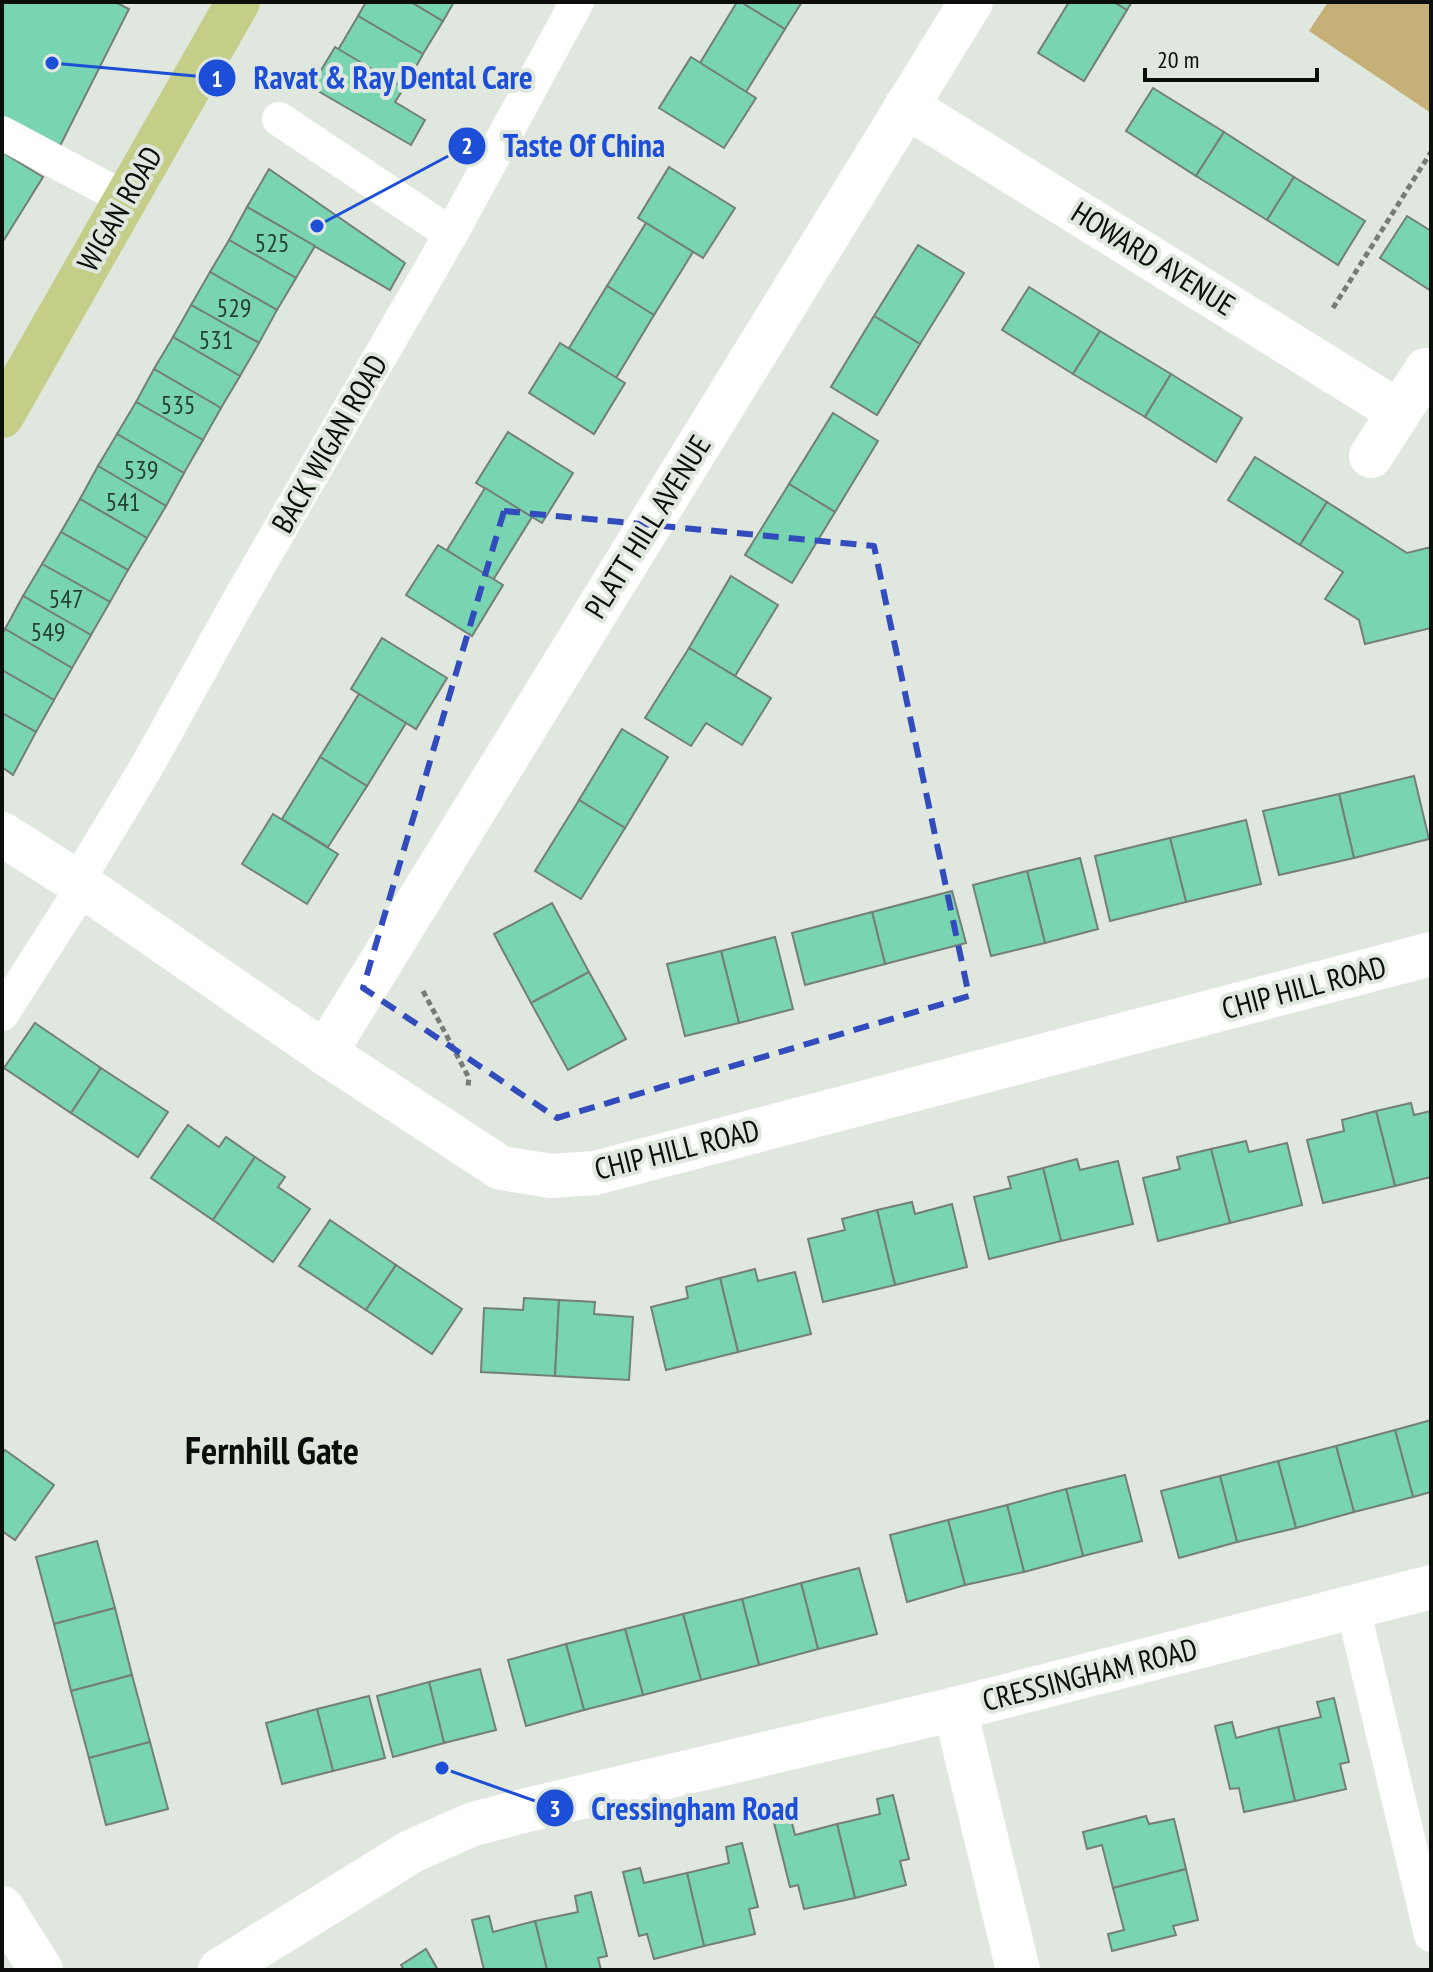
<svg xmlns="http://www.w3.org/2000/svg" width="1433" height="1972" font-family="'PT Sans Narrow',sans-serif">
	<style>
		.green { fill: #c5b177 }
		.building { fill: #79d4b2; stroke: #747f7a; stroke-width: 2 }
		.lines { fill: none; stroke-linecap: round; stroke-linejoin: round }
		.path { stroke: #777c76; stroke-width: 5; stroke-dasharray: 6 4; stroke-linecap: butt }
		.lane { stroke: #fff; stroke-width: 34 }
		.street { stroke: #fff; stroke-width: 44 }
		.primary { stroke: #c4ce88; stroke-width: 44 }
		.marked { fill: none; stroke: #324cbd; stroke-width: 6; stroke-dasharray: 16 10; stroke-linejoin: round }
		.labels { text-anchor: middle; stroke-width: 8; stroke-linejoin: round; paint-order: stroke }
		.number-label { font-size: 26px; fill: #264035 }
		.street-label { font-size: 30px; fill: #0b0e0b; stroke: #dfe7de }
		.district-label { font-size: 38px; font-weight: bold; fill: #0b0e0b; stroke: #dfe7de }
		.leader { fill: none; stroke: #1d4ed8; stroke-width: 3 }
		.callout-dot { fill: #1d4ed8; stroke: #dfe7de; stroke-width: 3 }
		.mark-label { font-size: 24px; text-anchor: middle; font-weight: bold; fill: #fff }
		.callout-label { font-size: 32px; text-anchor: middle; font-weight: bold; fill: #1d4ed8; stroke: #dfe7de; stroke-width: 8; stroke-linejoin: round; paint-order: stroke }
	</style>
	<rect width="100%" height="100%" fill="#dfe7de"/>
	<path class="green" d="M1328,2H1431V113L1309,31Z"/>
	<g class="building">
		<path d="M2,2H115L129,9L60,146L2,117Z"/>
		<path d="M366,2H411L443,21L423,54L358,16Z"/>
		<path d="M411,2H454L443,21Z"/>
		<path d="M737,2H741L785,29L746,92L700,63Z"/>
		<path d="M741,2H802L785,29Z"/>
		<path d="M1069,2H1114L1127,10L1084,81L1038,53Z"/>
		<path d="M1114,2H1132L1127,10Z"/>
		<path d="M358,16L423,54L404,88L338,50Z"/>
		<path d="M335,47L404,88L395,102L425,120L411,145L311,87Z"/>
		<path d="M691,57L756,98L724,148L659,108Z"/>
		<path d="M1153,88L1224,132L1196,176L1126,131Z"/>
		<path d="M1224,132L1294,177L1267,220L1196,176Z"/>
		<path d="M2,152L43,177L2,243Z"/>
		<path d="M669,167L735,208L703,258L638,218Z"/>
		<path d="M269,169L405,263L390,290L247,207Z"/>
		<path d="M1294,177L1365,221L1338,265L1267,220Z"/>
		<path d="M247,207L315,246L296,278L229,240Z"/>
		<path d="M1407,216L1431,231V291L1380,258Z"/>
		<path d="M646,223L693,252L654,315L607,286Z"/>
		<path d="M229,240L296,278L277,310L210,272Z"/>
		<path d="M918,245L964,273L920,344L874,316Z"/>
		<path d="M210,272L277,310L259,343L191,305Z"/>
		<path d="M607,286L654,315L616,378L569,348Z"/>
		<path d="M1029,287L1100,331L1073,374L1002,330Z"/>
		<path d="M191,305L259,343L240,376L173,337Z"/>
		<path d="M874,316L920,344L877,415L831,387Z"/>
		<path d="M1100,331L1171,374L1145,417L1073,374Z"/>
		<path d="M173,337L240,376L221,408L154,369Z"/>
		<path d="M560,343L625,383L594,434L529,393Z"/>
		<path d="M154,369L221,408L203,440L136,402Z"/>
		<path d="M1171,374L1242,418L1216,462L1145,417Z"/>
		<path d="M136,402L203,440L184,473L117,434Z"/>
		<path d="M833,413L878,441L835,512L789,484Z"/>
		<path d="M508,432L573,473L542,523L476,483Z"/>
		<path d="M117,434L184,473L166,506L98,466Z"/>
		<path d="M1255,457L1327,502L1300,545L1228,500Z"/>
		<path d="M98,466L166,506L147,538L80,499Z"/>
		<path d="M789,484L835,512L792,583L745,555Z"/>
		<path d="M485,488L532,517L493,580L447,550Z"/>
		<path d="M80,499L147,538L128,570L61,532Z"/>
		<path d="M1327,502L1407,553L1431,547V628L1365,644L1359,620L1325,599L1343,572L1300,545Z"/>
		<path d="M61,532L128,570L110,602L42,564Z"/>
		<path d="M438,545L503,585L472,636L406,595Z"/>
		<path d="M42,564L110,602L91,635L23,596Z"/>
		<path d="M731,576L778,605L735,676L689,648Z"/>
		<path d="M23,596L91,635L72,668L5,629Z"/>
		<path d="M5,629L72,668L54,700L2,670V635Z"/>
		<path d="M382,638L447,678L416,729L351,689Z"/>
		<path d="M689,648L771,698L742,745L706,723L691,746L645,718Z"/>
		<path d="M2,670L54,700L36,732L2,713Z"/>
		<path d="M359,694L406,723L367,786L320,757Z"/>
		<path d="M2,713L36,732L13,775L2,767Z"/>
		<path d="M622,729L668,757L625,828L579,800Z"/>
		<path d="M320,757L367,786L328,847L282,819Z"/>
		<path d="M1414,776L1429,839L1354,858L1339,794Z"/>
		<path d="M1339,794L1354,858L1279,875L1263,811Z"/>
		<path d="M579,800L625,828L581,899L535,871Z"/>
		<path d="M273,814L338,854L307,904L242,864Z"/>
		<path d="M1246,820L1261,884L1186,902L1170,838Z"/>
		<path d="M1170,838L1186,902L1110,921L1095,856Z"/>
		<path d="M1080,858L1098,929L1045,943L1027,871Z"/>
		<path d="M1027,871L1045,943L991,956L973,885Z"/>
		<path d="M952,891L966,943L885,964L872,912Z"/>
		<path d="M552,903L589,972L531,1003L494,934Z"/>
		<path d="M872,912L885,964L805,985L792,933Z"/>
		<path d="M775,937L793,1009L739,1023L721,951Z"/>
		<path d="M721,951L739,1023L685,1036L667,964Z"/>
		<path d="M589,972L626,1039L568,1070L531,1003Z"/>
		<path d="M35,1023L101,1068L71,1113L4,1068Z"/>
		<path d="M101,1068L168,1112L138,1157L71,1113Z"/>
		<path d="M1411,1103L1414,1115L1431,1111V1177L1395,1186L1376,1111Z"/>
		<path d="M1376,1111L1395,1186L1323,1203L1307,1140L1344,1131L1342,1120Z"/>
		<path d="M188,1125L219,1147L226,1137L255,1157L213,1220L151,1178Z"/>
		<path d="M1246,1141L1249,1152L1287,1143L1302,1205L1230,1223L1211,1149Z"/>
		<path d="M1211,1149L1230,1223L1158,1241L1143,1178L1180,1169L1177,1157Z"/>
		<path d="M255,1157L285,1177L278,1187L310,1209L273,1262L213,1220Z"/>
		<path d="M1077,1159L1080,1170L1118,1161L1133,1224L1061,1241L1043,1168Z"/>
		<path d="M1043,1168L1061,1241L989,1259L974,1197L1011,1188L1008,1177Z"/>
		<path d="M912,1202L915,1214L952,1204L967,1267L895,1285L877,1210Z"/>
		<path d="M877,1210L895,1285L823,1302L808,1239L845,1230L842,1219Z"/>
		<path d="M330,1220L396,1265L366,1310L299,1266Z"/>
		<path d="M396,1265L462,1309L432,1354L366,1310Z"/>
		<path d="M755,1269L758,1281L795,1272L811,1334L738,1352L720,1278Z"/>
		<path d="M720,1278L738,1352L666,1370L651,1307L688,1298L686,1287Z"/>
		<path d="M524,1298L559,1300L555,1376L481,1372L484,1308L523,1310Z"/>
		<path d="M559,1300L595,1302L594,1314L633,1317L629,1380L555,1376Z"/>
		<path d="M1431,1420V1492L1413,1497L1395,1430Z"/>
		<path d="M1395,1430L1413,1497L1354,1512L1336,1446Z"/>
		<path d="M1336,1446L1354,1512L1296,1528L1278,1461Z"/>
		<path d="M5,1450L54,1485L15,1540L2,1531V1455Z"/>
		<path d="M1278,1461L1296,1528L1237,1542L1220,1476Z"/>
		<path d="M1125,1475L1142,1541L1083,1556L1066,1489Z"/>
		<path d="M1220,1476L1237,1542L1179,1558L1161,1491Z"/>
		<path d="M1066,1489L1083,1556L1024,1572L1007,1505Z"/>
		<path d="M1007,1505L1024,1572L965,1585L948,1520Z"/>
		<path d="M948,1520L965,1585L907,1602L890,1535Z"/>
		<path d="M97,1541L115,1608L54,1624L36,1557Z"/>
		<path d="M859,1568L877,1634L818,1649L801,1583Z"/>
		<path d="M801,1583L818,1649L759,1665L742,1599Z"/>
		<path d="M742,1599L759,1665L701,1680L683,1614Z"/>
		<path d="M115,1608L132,1675L71,1691L54,1624Z"/>
		<path d="M683,1614L701,1680L643,1695L625,1629Z"/>
		<path d="M625,1629L643,1695L584,1710L566,1644Z"/>
		<path d="M566,1644L584,1710L526,1726L508,1660Z"/>
		<path d="M480,1669L496,1730L444,1743L429,1682Z"/>
		<path d="M132,1675L150,1742L89,1758L71,1691Z"/>
		<path d="M429,1682L444,1743L393,1757L377,1696Z"/>
		<path d="M369,1696L385,1758L333,1771L317,1709Z"/>
		<path d="M1334,1698L1349,1762L1340,1764L1346,1789L1295,1801L1278,1727L1321,1717L1317,1702Z"/>
		<path d="M317,1709L333,1771L282,1784L266,1723Z"/>
		<path d="M1232,1722L1236,1738L1278,1727L1295,1801L1244,1812L1239,1788L1230,1789L1215,1726Z"/>
		<path d="M150,1742L168,1809L106,1825L89,1758Z"/>
		<path d="M893,1795L909,1859L900,1861L906,1885L855,1898L837,1824L880,1814L877,1799Z"/>
		<path d="M1146,1816L1149,1824L1174,1819L1186,1869L1113,1888L1102,1845L1087,1849L1083,1832Z"/>
		<path d="M791,1819L795,1835L837,1824L855,1898L804,1909L798,1885L790,1887L774,1823Z"/>
		<path d="M742,1843L758,1907L749,1909L755,1934L704,1946L687,1873L729,1863L726,1847Z"/>
		<path d="M640,1868L644,1883L687,1873L704,1946L654,1959L647,1934L639,1936L623,1872Z"/>
		<path d="M1186,1869L1198,1920L1173,1926L1176,1935L1112,1951L1108,1934L1124,1930L1113,1888Z"/>
		<path d="M591,1892L607,1956L598,1958L601,1970H547L535,1921L578,1912L575,1896Z"/>
		<path d="M489,1916L493,1932L535,1921L547,1970H484L472,1920Z"/>
		<path d="M426,1949L438,1970H404L401,1965Z"/>
	</g>
	<g class="lines">
		<g class="path">
			<path d="M1333,308L1431,152"/>
			<path d="M423,991L469,1078L468,1086"/>
		</g>
		<g class="lane">
			<path d="M279,119L451,234"/>
			<path d="M2,133L126,199"/>
			<path d="M77,882L147,766L243,593L451,234L577,2"/>
			<path d="M2,1014L83,887"/>
			<path d="M1353,1608L1431,1935"/>
		</g>
		<g class="street">
			<path d="M906,106L1399,412"/>
			<path d="M1371,456L1426,370"/>
			<path d="M2,834L77,882L325,1053L501,1168L551,1176L595,1173L1431,954"/>
			<path d="M325,1053L971,2"/>
			<path d="M955,1709L1018,1970"/>
			<path d="M2,1908L41,1970"/>
			<path d="M220,1970L412,1851L473,1824L531,1809L955,1709L1431,1587"/>
		</g>
		<path class="primary" d="M2,416L238,2"/>
	</g>
	<path class="marked" d="M504,511L874,546L969,996L557,1118L363,988Z"/>
	<g class="labels">
		<g class="number-label">
			<text x="272" y="252">525</text>
			<text x="234" y="317">529</text>
			<text x="216" y="349">531</text>
			<text x="178" y="414">535</text>
			<text x="141" y="479">539</text>
			<text x="123" y="511">541</text>
			<text x="66" y="608">547</text>
			<text x="48" y="641">549</text>
		</g>
		<g class="street-label">
			<text transform="translate(120 209) rotate(-60)" y="10">WIGAN ROAD</text>
			<text transform="translate(1153 259) rotate(32)" y="10">HOWARD AVENUE</text>
			<text transform="translate(330 444) rotate(-60)" y="10">BACK WIGAN ROAD</text>
			<text transform="translate(648 527) rotate(-58)" y="10">PLATT HILL AVENUE</text>
			<text transform="translate(1304 988) rotate(-15)" y="10">CHIP HILL ROAD</text>
			<text transform="translate(677 1150) rotate(-14)" y="10">CHIP HILL ROAD</text>
			<text transform="translate(1090 1675) rotate(-14)" y="10">CRESSINGHAM ROAD</text>
		</g>
		<g class="district-label">
			<text x="272" y="1464">Fernhill Gate</text>
		</g>
	</g>
	<path class="leader" d="M52 63L217 78M317 226L467 146M442 1768L555 1808"/>
	<g class="callout-dot">
		<circle cx="52" cy="63" r="8"/>
		<circle cx="317" cy="226" r="8"/>
		<circle cx="442" cy="1768" r="8"/>
		<circle cx="217" cy="78" r="20"/>
		<circle cx="467" cy="146" r="20"/>
		<circle cx="555" cy="1808" r="20"/>
	</g>
	<g class="mark-label">
		<text x="217" y="87">1</text>
		<text x="467" y="154">2</text>
		<text x="555" y="1817">3</text>
	</g>
	<g class="callout-label">
		<text x="393" y="89">Ravat &amp; Ray Dental Care</text>
		<text x="584" y="157">Taste Of China</text>
		<text x="695" y="1820">Cressingham Road</text>
	</g>
	<rect width="1433" height="1972" fill="none" stroke="#0b0e0b" stroke-width="8"/>
	<path d="M1145 68v12h172v-12" fill="none" stroke="#0b0e0b" stroke-width="4"/>
	<text x="1157" y="68" font-size="24" fill="#0b0e0b" stroke="#dfe7de" stroke-width="6" paint-order="stroke">20 m</text>
</svg>
